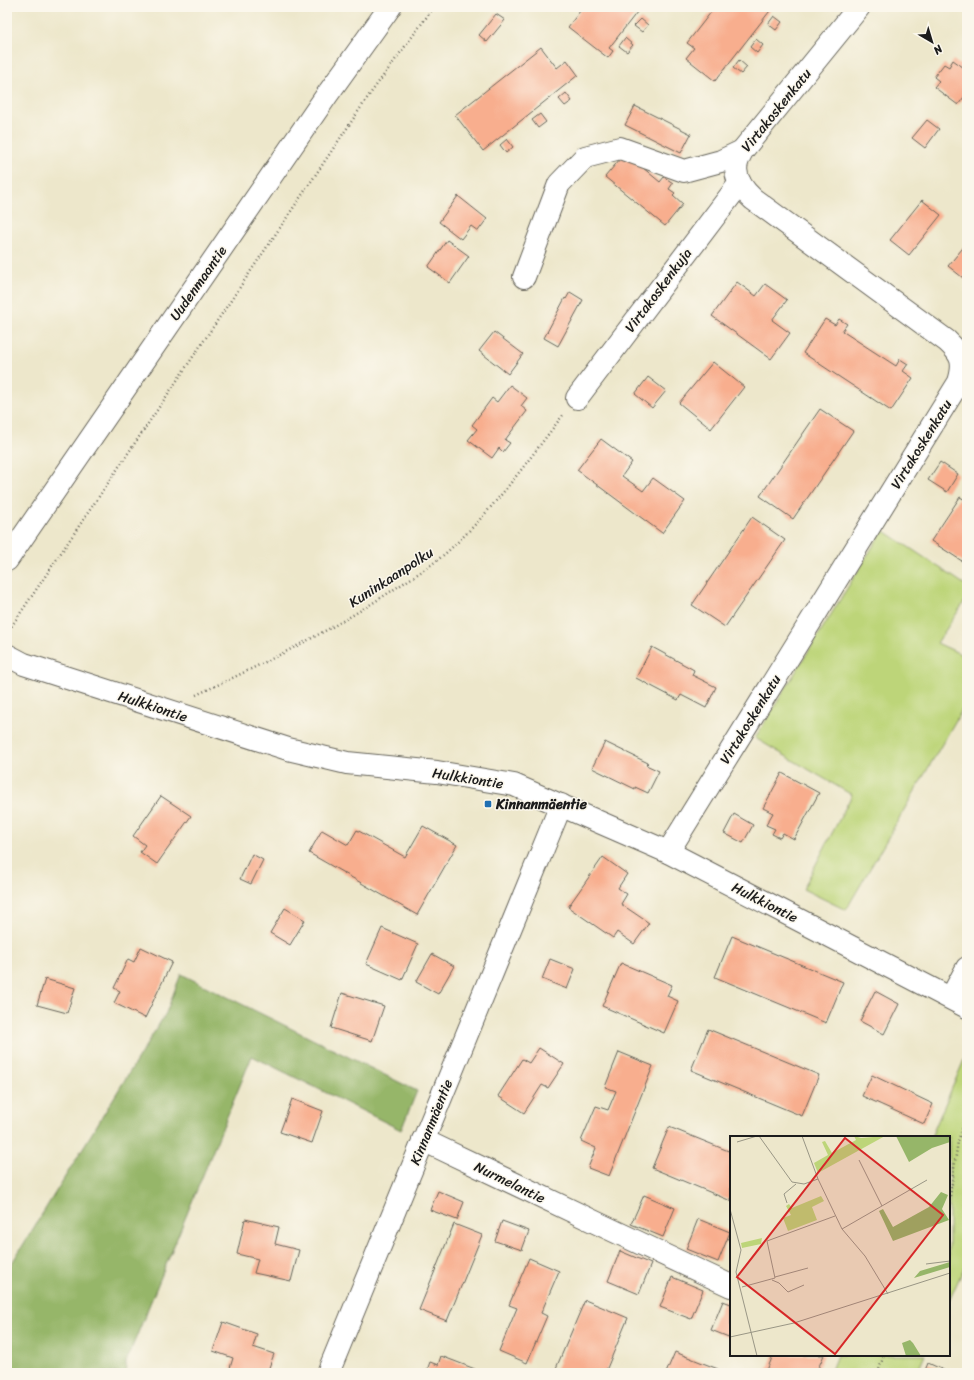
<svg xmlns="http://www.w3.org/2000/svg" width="974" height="1380" font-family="Sriracha,sans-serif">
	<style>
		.green { fill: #bdd579; stroke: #6c784a }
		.forest { fill: #96b669; stroke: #596942 }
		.building { fill: #f8ae8e }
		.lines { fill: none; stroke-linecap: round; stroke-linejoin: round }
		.minor-casing { stroke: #656359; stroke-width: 24 }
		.major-casing { stroke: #656359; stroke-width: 24 }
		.path { stroke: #656359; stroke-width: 2.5; stroke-dasharray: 1 3; stroke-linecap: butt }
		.minor { stroke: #fff; stroke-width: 22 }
		.major { stroke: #fff; stroke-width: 22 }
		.poi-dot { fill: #1f6fb2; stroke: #fbf7ec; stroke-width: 1.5 }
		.labels { text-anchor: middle; stroke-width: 3; stroke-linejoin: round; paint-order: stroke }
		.street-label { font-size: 14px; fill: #1c1c1c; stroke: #fbf7ec }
		.poi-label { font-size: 14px; font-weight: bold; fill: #1c1c1c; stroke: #fbf7ec; text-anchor: start }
		.inset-road { fill: none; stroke: #999685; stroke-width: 1 }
		.view { fill: #d62828; fill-opacity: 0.15; stroke: #d62828; stroke-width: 2 }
		.inset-edge { fill: none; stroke: #1c1c1c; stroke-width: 2 }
	</style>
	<rect width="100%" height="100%" fill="#fbf7ec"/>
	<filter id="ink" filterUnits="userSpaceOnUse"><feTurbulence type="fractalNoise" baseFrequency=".025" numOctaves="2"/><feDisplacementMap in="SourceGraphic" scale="8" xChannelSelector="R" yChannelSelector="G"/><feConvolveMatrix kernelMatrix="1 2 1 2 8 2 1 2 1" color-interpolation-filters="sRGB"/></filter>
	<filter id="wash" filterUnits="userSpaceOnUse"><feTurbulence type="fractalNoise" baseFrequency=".012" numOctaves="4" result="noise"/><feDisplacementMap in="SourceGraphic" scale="16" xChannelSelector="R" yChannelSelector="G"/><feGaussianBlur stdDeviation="0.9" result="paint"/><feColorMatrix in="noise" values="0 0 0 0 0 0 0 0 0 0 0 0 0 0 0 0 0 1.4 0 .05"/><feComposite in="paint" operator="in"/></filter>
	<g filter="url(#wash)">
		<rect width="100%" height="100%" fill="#ede7cb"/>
		<g class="green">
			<path d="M883,530L967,586V598L937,643L967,657V701L846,910L803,889L852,795L755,738Z"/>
			<path d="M967,1053V1261L949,1301V1137H931Z"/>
			<path d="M837,1355H925L917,1373H830Z"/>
		</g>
		<path class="forest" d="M181,974L417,1091L401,1130L252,1056L126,1362V1373H7V1271L166,1013Z"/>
		<g id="blocks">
			<g class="building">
				<path d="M583,7H641L609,48L613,51L608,58L568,27Z"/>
				<path d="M651,7H662L658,12Z"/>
				<path d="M715,7H773L715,81L686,58L694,48L687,43Z"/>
				<path d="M496,14L505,20L487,42L479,35Z"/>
				<path d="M774,16L782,22L776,30L768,24Z"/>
				<path d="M641,19L648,25L642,32L634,26Z"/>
				<path d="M625,38L633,45L627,52L619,46Z"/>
				<path d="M756,39L763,45L757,53L750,47Z"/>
				<path d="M541,47L557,68L567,60L578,75L483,151L455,115Z"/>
				<path d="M739,60L747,67L741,74L733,68Z"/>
				<path d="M953,60L967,70V93L958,105L934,87L939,81L934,77L944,64L949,67Z"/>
				<path d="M566,93L572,101L565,106L559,99Z"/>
				<path d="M635,106L691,134L681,153L625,125Z"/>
				<path d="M540,114L546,122L538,128L532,120Z"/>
				<path d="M927,120L939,129L925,148L912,138Z"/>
				<path d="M507,139L513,147L506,153L500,145Z"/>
				<path d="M625,153L660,182L664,177L673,183L669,189L675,193L673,195L683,204L665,226L605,177Z"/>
				<path d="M458,196L487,219L478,231L471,226L461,239L439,222Z"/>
				<path d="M922,200L941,215L909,255L890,240Z"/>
				<path d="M447,240L469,256L450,283L428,267Z"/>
				<path d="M967,243V281L948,266Z"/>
				<path d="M737,282L756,296L765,284L787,300L772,320L790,333L771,359L712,316Z"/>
				<path d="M570,292L583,300L558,346L544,338L565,298L566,299Z"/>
				<path d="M825,319L835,325L839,319L847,324L842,331L896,366L900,359L908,364L903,371L913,378L891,411L803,353Z"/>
				<path d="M494,332L523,354L508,374L479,351Z"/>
				<path d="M713,362L744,387L711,429L679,403Z"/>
				<path d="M648,377L666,391L652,408L635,394Z"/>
				<path d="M510,385L527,398L521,406L527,411L505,440L510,443L503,452L499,448L492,458L468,440L477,429L472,425L492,398L497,402Z"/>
				<path d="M820,409L853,431L793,519L760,496Z"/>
				<path d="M601,439L632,462L622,476L643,491L653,478L685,501L662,533L577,470Z"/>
				<path d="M940,462L958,474L947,492L928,480Z"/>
				<path d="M960,497L967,501V561L965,563L931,541Z"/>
				<path d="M752,517L785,540L725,627L692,605Z"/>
				<path d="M652,647L694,670L692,675L716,687L706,708L681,695L678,700L636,678Z"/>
				<path d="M605,742L648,763L646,765L659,771L648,793L635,787V789L592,768Z"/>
				<path d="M782,773L819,793L794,839L783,833L780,838L772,834L775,829L766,825L773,813L763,808Z"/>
				<path d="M161,796L191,816L157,864L140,852L145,845L133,836Z"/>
				<path d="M734,814L753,825L743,843L724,833Z"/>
				<path d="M423,826L457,845L417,915L309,853L322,830L348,845L357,830L405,857Z"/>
				<path d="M252,854L263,860L251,884L240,879Z"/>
				<path d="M603,857L627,874L618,888L627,894L621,904L649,923L634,944L617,932L613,938L568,907Z"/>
				<path d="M285,908L305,920L290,945L270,933Z"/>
				<path d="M382,928L418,944L402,980L366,964Z"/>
				<path d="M732,936L843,982L826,1023L715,977Z"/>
				<path d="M141,947L172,962L145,1018L114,1003L120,991L114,988L128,959L134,962Z"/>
				<path d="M432,954L454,966L438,994L416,982Z"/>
				<path d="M550,959L575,969L567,989L542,979Z"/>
				<path d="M621,963L672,985L667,996L678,1001L664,1033L602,1006Z"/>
				<path d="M45,979L75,988L67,1013L37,1005Z"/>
				<path d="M875,991L899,1004L884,1034L860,1021Z"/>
				<path d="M342,993L384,1006L372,1041L331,1028Z"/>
				<path d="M708,1029L819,1075L802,1116L691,1070Z"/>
				<path d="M539,1048L564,1064L548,1088L542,1085L524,1113L498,1096L522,1059L529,1063Z"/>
				<path d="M619,1052L653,1066L609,1176L588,1168L596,1148L581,1141L596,1106L608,1110L616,1091L605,1087Z"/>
				<path d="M872,1075L933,1104L924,1124L862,1096Z"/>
				<path d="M292,1099L323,1111L312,1143L280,1132Z"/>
				<path d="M669,1127L731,1152V1201L652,1168Z"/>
				<path d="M438,1191L464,1202L457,1220L430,1210Z"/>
				<path d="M644,1195L675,1208L663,1237L631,1224Z"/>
				<path d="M245,1219L279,1227L275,1244L299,1250L291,1281L254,1273L258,1259L237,1254Z"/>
				<path d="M698,1219L730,1232L718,1262L686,1249Z"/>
				<path d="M502,1221L529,1231L522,1250L495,1241Z"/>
				<path d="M454,1224L482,1235L447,1321L419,1310Z"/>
				<path d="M620,1251L651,1264L639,1294L608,1281Z"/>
				<path d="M529,1258L559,1271L541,1313L547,1316L527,1363L499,1351L517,1308L509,1305Z"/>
				<path d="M672,1277L703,1290L691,1319L660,1307Z"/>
				<path d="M585,1300L628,1318L605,1373H554Z"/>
				<path d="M723,1301L731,1304V1338L711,1330Z"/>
				<path d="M223,1322L257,1334L253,1347L274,1354L267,1373H244L230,1368L233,1358L213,1351Z"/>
				<path d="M675,1352L718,1369L716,1373H666Z"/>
				<path d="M773,1355H824L816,1373H766Z"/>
				<path d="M441,1356L475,1369L473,1373H426L430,1362L438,1365Z"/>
				<path d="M928,1363L950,1373H924Z"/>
			</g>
		</g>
	</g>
	<g filter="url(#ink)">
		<use href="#blocks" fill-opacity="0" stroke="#656359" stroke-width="1"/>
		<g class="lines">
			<g class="minor-casing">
				<g id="minor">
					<path d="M524,277L559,184L585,157L620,148L684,171L721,161L742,151"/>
					<path d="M577,398L740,183"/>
					<path d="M7,655L24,664L288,749L347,763L437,772L514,785L668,852L967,1007"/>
					<path d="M668,852L959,382C965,362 962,355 947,341L753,199C743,190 733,178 737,163C738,159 740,155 742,151L859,7"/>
					<path d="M951,998L967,968"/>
					<path d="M423,1140L597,1223L731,1286"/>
					<path d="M328,1373L561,805"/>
				</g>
			</g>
			<g class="major-casing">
				<path id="major" d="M7,560L327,95L390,7"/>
			</g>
			<g class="path">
				<path d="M7,633L370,94L434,7"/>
				<path d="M196,695C265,663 333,630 396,588C413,577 431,566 446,553C491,513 526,463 563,415"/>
				<path d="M949,1204L958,1141L967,1116"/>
				<path d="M878,1373L884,1355"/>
			</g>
			<use href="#minor" class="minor"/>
			<use href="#major" class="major"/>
		</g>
	</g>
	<rect class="poi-dot" x="484" y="800" width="8" height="8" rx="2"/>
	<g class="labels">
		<g class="street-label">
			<text transform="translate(776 110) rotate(-51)" y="5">Virtakoskenkatu</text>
			<text transform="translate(198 283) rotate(-55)" y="5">Uudenmaantie</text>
			<text transform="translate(658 290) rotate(-53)" y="5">Virtakoskenkuja</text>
			<text transform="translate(921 444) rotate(-58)" y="5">Virtakoskenkatu</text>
			<text transform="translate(391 577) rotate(-33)" y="5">Kuninkaanpolku</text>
			<text transform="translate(153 706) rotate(18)" y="5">Hulkkiontie</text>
			<text transform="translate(750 719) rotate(-58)" y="5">Virtakoskenkatu</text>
			<text transform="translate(468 778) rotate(9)" y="5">Hulkkiontie</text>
			<text transform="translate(765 902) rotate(27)" y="5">Hulkkiontie</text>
			<text transform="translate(431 1122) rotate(-68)" y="5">Kinnanmäentie</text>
			<text transform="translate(510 1182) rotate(26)" y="5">Nurmelantie</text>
		</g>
		<g class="poi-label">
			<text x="496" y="809">Kinnanmäentie</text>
		</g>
	</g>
	<g transform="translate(730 1136)">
		<rect width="220" height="220" fill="#ede7cb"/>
		<path d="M124,0L131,2L155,0L88,37L84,27L98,19L92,6L95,5L102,17L126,4ZM91,60L94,65L82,71L87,84L58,95L53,82L61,79L56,70L59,68L62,72ZM32,102L31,108L12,112L11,107Z" fill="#bdd579"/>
		<path d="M166,0H220V6L202,12L179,26ZM211,56L218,59L212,73L219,84L163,105L149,75L153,73L163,91L199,71ZM220,126V131L184,142L190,135ZM180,204L183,207L191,220H176L172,207Z" fill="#96b669"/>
		<path class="inset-road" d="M29,0L62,46L74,48L88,43M72,0L88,43L112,93L135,120L158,158M7,6L27,0M129,24L152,70M57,67L54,58L66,48M0,73L11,114L6,136L27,220M112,93L197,44M196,128L220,125M45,141L78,132M42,144L49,147L58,156L74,149M12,151L45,142L37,105L105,80M0,201L64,187L220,137"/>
		<path class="view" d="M115,2L213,79L105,218L7,141Z"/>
		<rect width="220" height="220" class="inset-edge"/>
	</g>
	<rect width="974" height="1380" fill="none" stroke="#fbf7ec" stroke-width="24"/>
	<g transform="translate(932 42) rotate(142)" stroke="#fbf7ec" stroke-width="3" paint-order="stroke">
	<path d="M0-3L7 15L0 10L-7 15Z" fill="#1c1c1c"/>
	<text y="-6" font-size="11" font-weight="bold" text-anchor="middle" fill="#1c1c1c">N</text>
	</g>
</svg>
